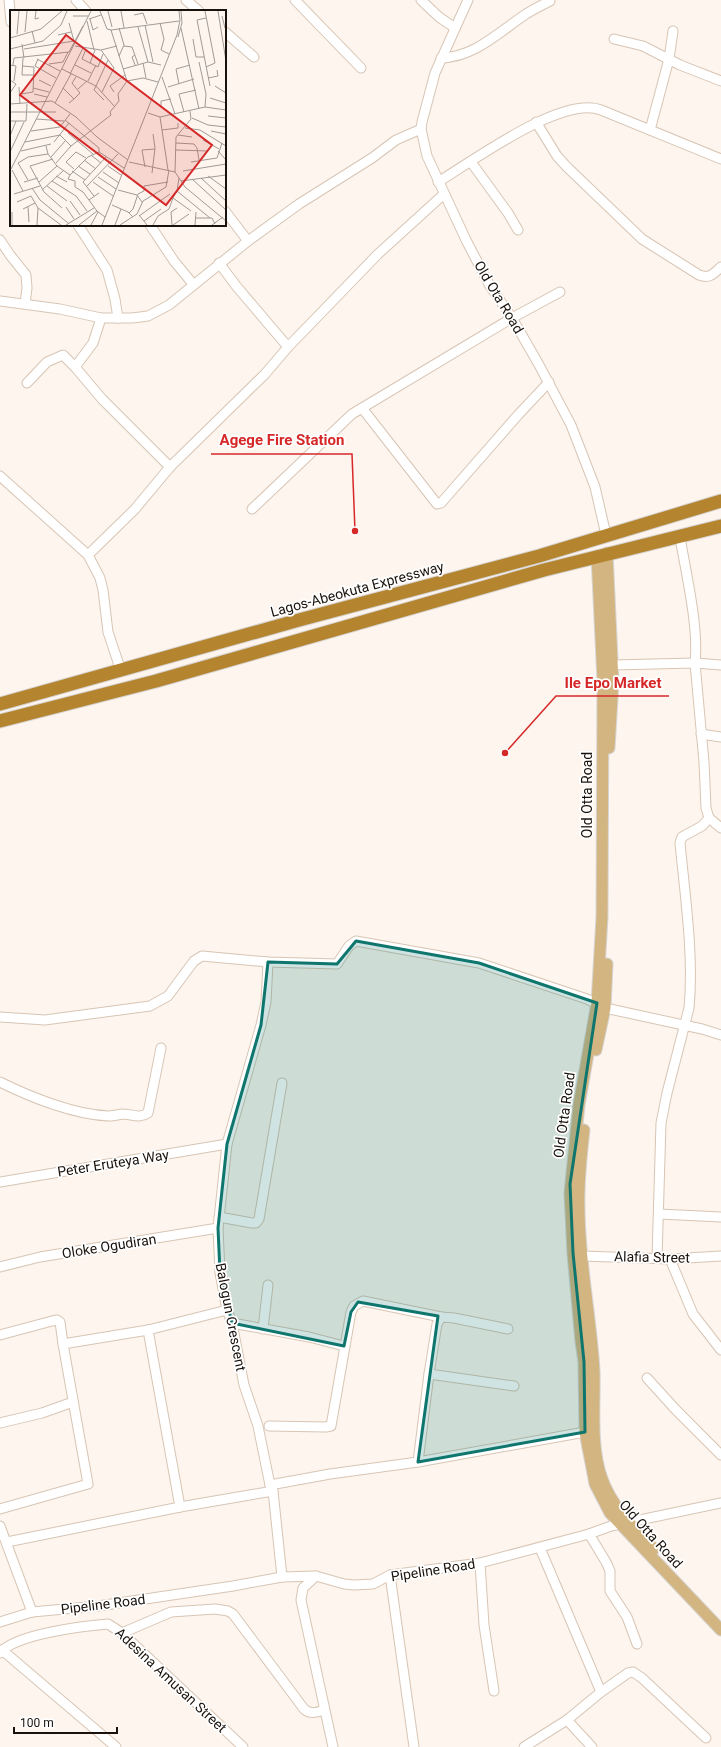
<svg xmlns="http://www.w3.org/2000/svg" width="721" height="1747" font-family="Roboto,sans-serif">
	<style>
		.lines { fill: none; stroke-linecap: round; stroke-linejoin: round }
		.minor-casing { stroke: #d8c5b4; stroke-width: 11 }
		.major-casing { stroke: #d6d4d3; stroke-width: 13 }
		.highway-casing { stroke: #d6d4d3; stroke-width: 15 }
		.minor { stroke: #fff; stroke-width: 9 }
		.major { stroke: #d3b582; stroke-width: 11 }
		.highway { stroke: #b5842e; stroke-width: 13 }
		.marked { fill: #0f766e; fill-opacity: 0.2; stroke: #0f766e; stroke-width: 3; stroke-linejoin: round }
		.labels { text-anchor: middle; stroke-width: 3.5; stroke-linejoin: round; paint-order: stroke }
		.street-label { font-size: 14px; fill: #19120c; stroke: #fff }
		.inset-road { fill: none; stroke: #a29a94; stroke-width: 1 }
		.view { fill: #d62828; fill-opacity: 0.15; stroke: #d62828; stroke-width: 2 }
		.inset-edge { fill: none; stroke: #19120c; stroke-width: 2 }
		.leader { fill: none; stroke: #d62828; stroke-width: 1.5 }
		.callout-dot { fill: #d62828; stroke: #fff; stroke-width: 1.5 }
		.callout-label { font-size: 15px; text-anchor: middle; font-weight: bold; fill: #d62828; stroke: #fff; stroke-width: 3.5; stroke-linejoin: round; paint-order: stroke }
	</style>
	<rect width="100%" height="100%" fill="#fdf5ee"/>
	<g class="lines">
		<g class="minor-casing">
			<g id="minor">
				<path d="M9,0L11,22"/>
				<path d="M76,0L86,11"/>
				<path d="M186,0L199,11"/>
				<path d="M295,0L361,68"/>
				<path d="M421,0L439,17L455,28"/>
				<path d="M468,0L435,73L422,122L421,129L427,156L466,240L490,286L512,318L538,363L571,425L595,487L606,535"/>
				<path d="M225,32L254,57"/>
				<path d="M614,39L643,46L680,65L721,81"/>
				<path d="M441,58C475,57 499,32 526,14C534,9 542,5 550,1"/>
				<path d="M536,122L557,156L566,166L642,239L699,275C710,279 713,274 721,267"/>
				<path d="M650,130L669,59L673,31"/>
				<path d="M471,162L508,213L518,230"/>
				<path d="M438,182C473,161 562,95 601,110L721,159"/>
				<path d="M225,211L248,241"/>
				<path d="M78,225L107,270L115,299L118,318"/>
				<path d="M150,225L174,261L193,284"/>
				<path d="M0,240L10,255L26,275L27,288L25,304"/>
				<path d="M219,263L237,287L288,347"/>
				<path d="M0,301L60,309L101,318H132L148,316L169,305L248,241L299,204L372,158L396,140L421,129"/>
				<path d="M75,367L93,343L101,318"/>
				<path d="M27,383L47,362L63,355L75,367L102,399L170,467"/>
				<path d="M362,408L437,504L441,503L518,415L549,382"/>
				<path d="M0,476L88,555L100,578L103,590L108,632L121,671"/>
				<path d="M252,509L352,414L512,318L560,292"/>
				<path d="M680,537C686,574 699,627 695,663L704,762L706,808L709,818L721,828"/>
				<path d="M88,555L135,509L170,467L265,374L288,347L378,254L444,194"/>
				<path d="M612,665L695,663L721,665"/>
				<path d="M701,734L721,737"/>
				<path d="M268,962L266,1002L261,1025L227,1144L218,1228L220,1273L227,1310L232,1323L244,1385L258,1426L270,1485L273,1491L282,1577"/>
				<path d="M0,1017L45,1020L150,1006L168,996L194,961L202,956L268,962L337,964L349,946L356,941L479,963L587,999L605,1008L702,1029L721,1035"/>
				<path d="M0,1082C30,1097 75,1115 109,1116C113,1116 117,1115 122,1114C132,1114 139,1119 148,1113L161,1048"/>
				<path d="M0,1182L227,1144"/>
				<path d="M659,1214L721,1217"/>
				<path d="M219,1217L252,1223H256L259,1219L282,1083"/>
				<path d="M582,1256L670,1259L721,1256"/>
				<path d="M657,1258L661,1123L667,1093L689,1008C694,956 685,896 680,843L682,837L702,826L709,818"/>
				<path d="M670,1259L693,1314L721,1350"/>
				<path d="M0,1267L40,1257L218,1228"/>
				<path d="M232,1323L309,1337L344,1346"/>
				<path d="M263,1329L268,1285"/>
				<path d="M148,1330L180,1507"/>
				<path d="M0,1335L52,1321L57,1320L60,1322L63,1344L88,1484L0,1509"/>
				<path d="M63,1344L148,1330L227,1310"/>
				<path d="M429,1374L514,1386"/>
				<path d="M647,1378L676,1410L721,1455"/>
				<path d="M0,1423L42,1413L73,1402"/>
				<path d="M269,1426L326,1427L331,1426L351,1312L354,1306L363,1301L441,1317"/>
				<path d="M418,1462L429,1374L437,1324L441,1317L454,1318L508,1329"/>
				<path d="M270,1485L330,1474L418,1462L585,1432"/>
				<path d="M0,1526L32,1612"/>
				<path d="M589,1534L606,1562L610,1571V1591L627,1617L637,1644"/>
				<path d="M7,1542L180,1507L273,1491"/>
				<path d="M540,1548L601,1692"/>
				<path d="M480,1563L484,1625L494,1691"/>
				<path d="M390,1575L414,1747"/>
				<path d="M316,1576L303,1588L301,1600L333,1747"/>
				<path d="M0,1622L32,1612L98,1606L233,1586L282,1577L316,1576L344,1584L354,1585L373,1584L390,1575L480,1563L589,1534L611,1526L721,1503"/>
				<path d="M122,1633L171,1612L215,1609L228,1611L233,1614L304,1709C309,1714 317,1713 323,1710L324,1707"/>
				<path d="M2,1650L116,1747"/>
				<path d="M0,1653C15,1634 84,1626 108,1624L122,1633L243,1747"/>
				<path d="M567,1720L592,1747"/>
				<path d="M524,1747L567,1720L601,1692L628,1673L633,1672L642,1678L706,1738"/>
			</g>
		</g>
		<g class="major-casing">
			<g id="major">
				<path d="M607,553L613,681L609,748"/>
				<path d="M597,556L603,681L602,917L597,1003L579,1105L570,1193L573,1253L581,1341L584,1362L585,1432L595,1484L610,1513L721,1630"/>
				<path d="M596,1050L605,1008L607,964"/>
				<path d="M584,1130C581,1156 578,1182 579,1208C579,1263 591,1317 594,1371C595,1405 590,1446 602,1479C612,1507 634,1528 654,1549"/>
			</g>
		</g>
		<g class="highway-casing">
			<g id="highway">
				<path d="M0,704L299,620L539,556L721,501"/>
				<path d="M0,721L156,681L544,570L721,526"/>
			</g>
		</g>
		<use href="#minor" class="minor"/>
		<use href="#major" class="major"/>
		<use href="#highway" class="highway"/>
	</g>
	<path class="marked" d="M356,941L479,963L597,1003L570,1184L573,1253L584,1362L585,1432L418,1462L438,1316L358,1302L351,1312L344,1346L232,1323L220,1273L218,1228L227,1144L261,1025L268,962L337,964Z"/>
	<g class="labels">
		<g class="street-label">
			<text transform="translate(499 297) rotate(59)" y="5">Old Ota Road</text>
			<text transform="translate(357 589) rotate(-15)" y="5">Lagos-Abeokuta Expressway</text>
			<text transform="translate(587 795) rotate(-90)" y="5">Old Otta Road</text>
			<text transform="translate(564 1115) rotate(-82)" y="5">Old Otta Road</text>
			<text transform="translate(113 1163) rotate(-9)" y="5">Peter Eruteya Way</text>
			<text transform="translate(109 1246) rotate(-9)" y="5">Oloke Ogudiran</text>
			<text transform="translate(652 1257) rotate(1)" y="5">Alafia Street</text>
			<text transform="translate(231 1317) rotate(79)" y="5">Balogun Crescent</text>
			<text transform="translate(651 1534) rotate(48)" y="5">Old Otta Road</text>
			<text transform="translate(433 1570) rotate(-9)" y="5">Pipeline Road</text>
			<text transform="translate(103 1604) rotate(-7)" y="5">Pipeline Road</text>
			<text transform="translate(171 1680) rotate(43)" y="5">Adesina Amusan Street</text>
		</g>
	</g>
	<g transform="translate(10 10)">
		<rect width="216" height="216" fill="#fdf5ee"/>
		<path class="inset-road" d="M26,1L25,9L29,8M90,1L97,19L101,20M98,1L102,17M111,1L114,18M195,1L205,53L196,57M208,1L216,51M124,5L133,3L137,14M63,6H78M212,6L215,18M196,8L187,10L200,76M79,9L91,5M80,9L83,20L88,17M77,11L84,40M59,13L64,31M150,13L154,29L151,40L159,44M135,15L143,52M128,17L138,52M109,18L114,35L109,46M171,18L189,99M101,20L169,11M101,20L117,71M22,21L25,33M15,22L17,1M7,24L9,1M48,25L61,22M168,27L172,13L171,1M0,28L31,19L52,1M183,29L186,47H194M12,34L14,48M65,36L91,40L107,36M114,36L122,37L128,54M0,39L33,31L51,15L57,1M14,39L64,31M76,39L72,49L88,57L93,44M91,40L104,58L92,82M13,48L12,65H23M27,49L50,61M28,49L25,56L46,68M189,52L196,84L195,97M80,53L85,40M133,53L136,68M39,54L53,52L58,42M0,55L6,56L4,71M3,55L4,48L59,42L73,16M65,55L81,63M125,55L122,47L125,45M12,56L24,57L23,82L12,84M52,59L86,76L105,97M113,59L138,52L151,55M60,64L73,38M152,67L165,104M198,68L208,66L207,60M0,70L6,74L0,83M29,70L41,76M78,71L86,55M117,71L133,68L148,72M169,74L166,59L180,55M86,76L98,50M86,76L84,80L94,90M205,76L216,83M9,77L10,94M158,77L184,69M23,78L39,82M53,78L64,89L59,93M68,79L77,71M104,82L100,76L115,65M24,84L37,87M200,88L216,93M64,89L70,83L62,73L66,67M45,93L61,64M0,94L42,91L66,107L87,127L118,150M151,96V91L161,89M0,102H46M174,102L169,84L186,80M138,103L150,107M198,106L216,108M150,107L195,97L216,100M150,107L158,160M182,108L198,115L216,117M26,109L54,111M55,110L89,138V142M0,111H16L17,94M175,118L190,120L216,136M152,120L168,118V113M21,121L50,117L60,104M201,121L216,124M58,123L83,144M168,125L182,127M0,126L6,111M193,130L209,139M15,132L50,125L61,136M44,132L59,113M166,133L184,134L187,138L189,150M36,136L38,144L47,156L60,165M166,140L198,141M11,141L41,134M208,141L216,150M0,142L14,112M81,145L91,153M41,147L56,130M43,149L20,156L34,182L52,198M74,150L86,159M119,152L165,162L175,177L216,211M181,152L207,148L212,133M46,153L61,136L101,105L100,102L109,91L108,84L117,71M68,156L80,164M98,156L111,165M135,157L132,140L145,139M1,159L81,1M64,159L56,152L66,142L76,148M2,160L13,181M62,161L75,170M173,161L216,154M93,162L109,173M165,162L166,127L181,109L180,101M142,163L145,138L143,124M60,165L78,147L89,142L114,158M60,165L58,169L65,171V177L73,182L87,201L95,207M46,166L57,172M198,166L216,179M88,167L106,179M191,168L216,191M182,169L216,200M18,170L8,153L18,147L38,144M42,171L66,186L77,201M171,171L216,165M14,172L28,168M29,172L47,156M83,172L103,186M37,176L57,191M77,176L108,144M22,178L30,190L58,213M32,180L53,161M108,180L127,185L132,192M167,181L169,168M4,184L30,176M84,186L73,172L96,147M163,188L167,181L200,208M79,190L89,183M60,191L70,205M7,192L21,186L28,198L51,215M102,195L118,202L123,207M18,197L19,212M56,197L64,209M13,199L25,193M2,202V215M119,203L123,199L128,184L134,181V176L158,172M129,205L137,215M129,206L160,184M185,208H202L205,214M134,211L151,199M27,215L28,198M56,215L84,198M69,215L87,201M81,215L88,202M92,215L167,25L170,10L169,1M105,215L111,199M110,215L127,204L133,191L156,177L159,160M143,215L148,206L159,199L163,188L181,201M162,215L161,202L167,198M163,215L179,204M185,215L186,202M202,215L213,207"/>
		<path class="view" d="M56,25L202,135L156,195L10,85Z"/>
		<rect width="216" height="216" class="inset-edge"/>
	</g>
	<path class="leader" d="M355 531L352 454H211M505 753L556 696H669"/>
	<g class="callout-dot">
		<circle cx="355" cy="531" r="4"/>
		<circle cx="505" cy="753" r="4"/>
	</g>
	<g class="callout-label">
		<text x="282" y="445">Agege Fire Station</text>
		<text x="613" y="688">Ile Epo Market</text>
	</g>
	<path d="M14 1727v6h103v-6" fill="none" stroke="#19120c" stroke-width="2"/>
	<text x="20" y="1727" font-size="12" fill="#19120c" stroke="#ffffff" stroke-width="3" paint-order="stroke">100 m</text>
</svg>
